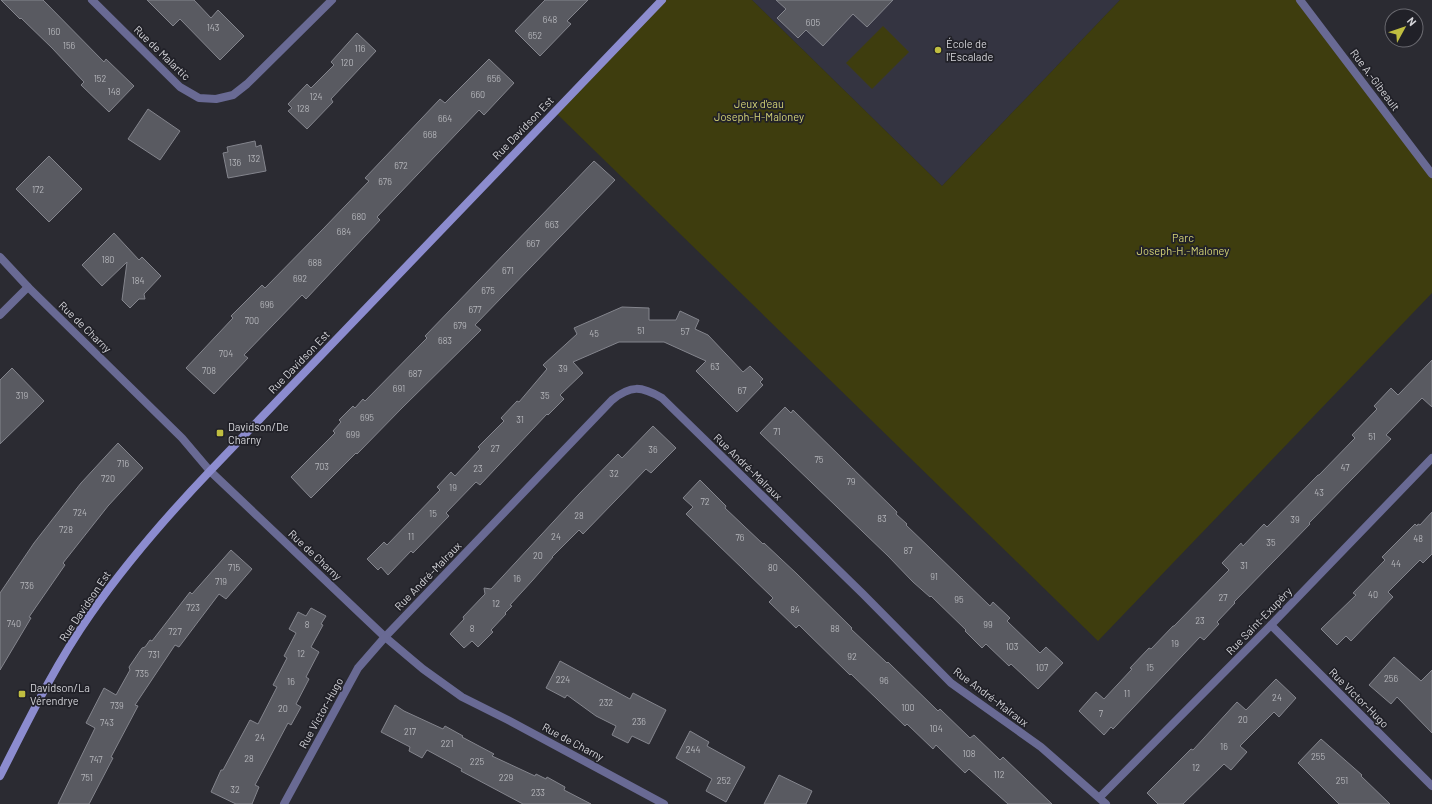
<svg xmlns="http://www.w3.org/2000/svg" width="1432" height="804" font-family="Barlow,sans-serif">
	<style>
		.built { fill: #343441 }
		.green { fill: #3e3d0e }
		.building { fill: #595a61; stroke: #84858d }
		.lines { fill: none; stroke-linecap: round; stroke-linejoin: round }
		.street { stroke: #696a94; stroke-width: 8 }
		.secondary { stroke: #8c8ccf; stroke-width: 8 }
		.poi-dot { fill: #c0be40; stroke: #212128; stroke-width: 1.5 }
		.labels { text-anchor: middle; stroke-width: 3.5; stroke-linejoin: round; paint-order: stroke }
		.number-label { font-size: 9px; fill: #b5b6bb }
		.poi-label { font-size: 11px; fill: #d4d4d9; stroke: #212128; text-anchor: start }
		.street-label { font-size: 11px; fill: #d4d4d9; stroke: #212128 }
		.park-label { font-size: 11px; fill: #d4d376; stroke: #212128 }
	</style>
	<rect width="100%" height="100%" fill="#2b2b32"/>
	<path class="built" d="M752,0H1120L942,186Z"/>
	<g class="green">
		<path d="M662,0H752L942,186L1120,0H1300L1432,174V293L1098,641L555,112Z"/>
		<path d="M883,26L909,52L872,89L846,63Z"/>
	</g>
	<g class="building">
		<path d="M1,0H43L104,62L106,59L134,86L109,112L81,85L84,82L52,48L21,18L20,19Z"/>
		<path d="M147,0H194L211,18L218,10L244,36L220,60L180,19L173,26Z"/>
		<path d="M545,0H588L567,21L571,24L540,56L515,31Z"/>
		<path d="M776,0H893L867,27L853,14L823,46L806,30L798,38L777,18L786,9Z"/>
		<path d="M357,33L376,51L331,99L333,102L307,129L288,111L292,108L288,104L307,84L311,88L334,65L331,62Z"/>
		<path d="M489,59L514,83L484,115L479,110L377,217L380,220L321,283L306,299L302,295L244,355L248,358L214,394L186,368L233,318L231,316L262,285L265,288L324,228L369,181L365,178L440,99L445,103Z"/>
		<path d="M148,109L180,131L160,160L128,139Z"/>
		<path d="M255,141L256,147L261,145L266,171L228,178L223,153L228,152L227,147Z"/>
		<path d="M49,156L82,189L49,222L16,189Z"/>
		<path d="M594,161L615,180L475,325L481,330L402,408L357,454L356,453L311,498L291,477L335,433L333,431L341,422L339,420L353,406L355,408L363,399L365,401L427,338L425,336Z"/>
		<path d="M114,233L139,260L142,257L161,276L144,294L145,299H139L130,308L122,300L127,262L102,286L82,265Z"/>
		<path d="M622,307L649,308V320H676L680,311L699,320L695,329L708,335L743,372L750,366L763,379L760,382L763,385L737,412L696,371L706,361L664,342H619L573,362L583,373L560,395L564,399L548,415L547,414L480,485L476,482L446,513L449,516L413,553L411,551L388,575L381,567L378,570L367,559L384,542L387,545L440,490L437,487L451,472L455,476L480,449L478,447L504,421L501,418L517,401L519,402L547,369L543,365L577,334L574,328Z"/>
		<path d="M1432,360V407L1422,398L1386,435L1391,439L1309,523L1310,524L1234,602L1235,603L1217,622L1219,624L1204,640L1200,637L1113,729L1111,727L1104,735L1079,711L1096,692L1104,699L1132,669L1130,668L1149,648L1151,649L1173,626H1174L1229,570L1222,563L1241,543L1243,546L1264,524L1267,527L1318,475H1319L1355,438L1352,435L1377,409L1374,406L1391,388L1398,395Z"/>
		<path d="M12,368L44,401L0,444V380Z"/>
		<path d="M785,407L791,413L793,410L897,512L896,514L907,524L906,525L990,606L993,602L1010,618L1007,621L1040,653L1046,647L1063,663L1038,689L1011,664L1009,666L986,644L982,648L965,631L966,630L931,596L930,597L913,582L888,556L760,433Z"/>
		<path d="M653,426L676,448L651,473L646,469L583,534L579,530L552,557H553L532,581L510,605L512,606L505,613L506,614L491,630L493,632L478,647L472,641L464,648L450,634L464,619L463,617L485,594L484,588L491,589L579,494L618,454L622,458Z"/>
		<path d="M118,443L143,468L108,506L63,563L65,565L29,617L31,618L0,670V593L34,543L59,511L81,483Z"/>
		<path d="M700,480L726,506L725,508L763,544L764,543L797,574L852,628L851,629L887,663L888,662L938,711L940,709L970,738L974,735L1000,760L1003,757L1052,804H1008L969,769L965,773L936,745L933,749L907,724L905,726L851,674L850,675L799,625L796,628L769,602L773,598L686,514L693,507L683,498Z"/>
		<path d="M1432,512V554L1423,563L1420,560L1388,592L1393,597L1351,641L1346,636L1337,645L1321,629L1356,595L1353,593L1385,560L1382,557L1415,524L1417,526L1418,524L1420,525Z"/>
		<path d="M231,550L252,569L226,599L219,594L179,647L175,645L135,705L138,706L111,757L113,758L89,804H58L95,728L86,723L104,688L116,695L130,670L129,667L142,648L145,647L150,640L152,641L190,592L192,594Z"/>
		<path d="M311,608L326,616L321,624L323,625L311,647L319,652L306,677L309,679L296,704L301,707L291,725L288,723L255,785L259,787L252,804H236L211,792L221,770H223L250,720L258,724L277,687L273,685L287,658L284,656L296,633L289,629L298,612L306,616Z"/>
		<path d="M1394,657L1421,681L1432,670V733L1397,697L1391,704L1369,685Z"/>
		<path d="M560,661L630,699L633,693L666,710L649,744L632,736L628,743L612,735L616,726L596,716L567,695L565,698L546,688Z"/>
		<path d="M1276,679L1296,698L1279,717L1274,712L1240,746L1247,752L1231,770L1224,764L1183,804H1158L1147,793L1191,749L1193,750L1237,702L1246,710Z"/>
		<path d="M395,705L404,711L443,729L445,726L463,736L462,737L494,754L492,756L535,776L536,774L546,779L547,777L565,787L564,790L591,804H523L461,771L462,769L427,750L422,758L409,751L410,747L381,732Z"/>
		<path d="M690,731L709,742L707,746L745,767L726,802L706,791L712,779L676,758Z"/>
		<path d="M1321,739L1362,775L1361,776L1390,804H1339L1298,763Z"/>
		<path d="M779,775L812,791L806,804H764Z"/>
	</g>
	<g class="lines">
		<g class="street">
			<path d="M92,0L180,87L199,98L216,99L233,95L247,84L332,0"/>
			<path d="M1300,0L1432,174"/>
			<path d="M0,257L28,287L182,438L210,471L385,637L423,669L462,697L508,720L664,804"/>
			<path d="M0,315L28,287"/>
			<path d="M1271,625L1432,786"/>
			<path d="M1100,797L1271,625L1432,458"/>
			<path d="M284,804L358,668L385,637L612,400C631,385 641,386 662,398L863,594L951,683L1041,747L1106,804"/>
		</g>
		<path class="secondary" d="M0,776C28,721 55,665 90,615C126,563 167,516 210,471L662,0"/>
	</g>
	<g class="poi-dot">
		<circle cx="938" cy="50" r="4"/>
		<rect x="216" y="429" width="8" height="8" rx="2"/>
		<rect x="18" y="690" width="8" height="8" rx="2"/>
	</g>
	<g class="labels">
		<g class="number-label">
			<text x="550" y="23">648</text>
			<text x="813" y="26">605</text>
			<text x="213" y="31">143</text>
			<text x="54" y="35">160</text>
			<text x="535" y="39">652</text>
			<text x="69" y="49">156</text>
			<text x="360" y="52">116</text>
			<text x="347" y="66">120</text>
			<text x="100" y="82">152</text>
			<text x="494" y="82">656</text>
			<text x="114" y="95">148</text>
			<text x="478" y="98">660</text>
			<text x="316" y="100">124</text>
			<text x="303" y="112">128</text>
			<text x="445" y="122">664</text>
			<text x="430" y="138">668</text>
			<text x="254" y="162">132</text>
			<text x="235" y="166">136</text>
			<text x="401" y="169">672</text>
			<text x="385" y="185">676</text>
			<text x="38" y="193">172</text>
			<text x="359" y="220">680</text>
			<text x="552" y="228">663</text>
			<text x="344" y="235">684</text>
			<text x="533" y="247">667</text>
			<text x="108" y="263">180</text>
			<text x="315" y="266">688</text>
			<text x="508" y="274">671</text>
			<text x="300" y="282">692</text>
			<text x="138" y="284">184</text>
			<text x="488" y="294">675</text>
			<text x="267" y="308">696</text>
			<text x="475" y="313">677</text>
			<text x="252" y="324">700</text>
			<text x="460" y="329">679</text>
			<text x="641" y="334">51</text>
			<text x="685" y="335">57</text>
			<text x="594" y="337">45</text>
			<text x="445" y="344">683</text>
			<text x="226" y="357">704</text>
			<text x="715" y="370">63</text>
			<text x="563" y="372">39</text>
			<text x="209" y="374">708</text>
			<text x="415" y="377">687</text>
			<text x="399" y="392">691</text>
			<text x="742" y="394">67</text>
			<text x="22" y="399">319</text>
			<text x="545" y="399">35</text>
			<text x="367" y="421">695</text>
			<text x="520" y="423">31</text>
			<text x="777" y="435">71</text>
			<text x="353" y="438">699</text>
			<text x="1372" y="440">51</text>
			<text x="495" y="452">27</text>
			<text x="653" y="453">36</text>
			<text x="819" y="463">75</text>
			<text x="123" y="467">716</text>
			<text x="322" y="470">703</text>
			<text x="1345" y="471">47</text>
			<text x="478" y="472">23</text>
			<text x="614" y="477">32</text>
			<text x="108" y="482">720</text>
			<text x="851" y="485">79</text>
			<text x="453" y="491">19</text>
			<text x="1319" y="496">43</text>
			<text x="705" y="505">72</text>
			<text x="80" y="516">724</text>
			<text x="433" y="517">15</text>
			<text x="579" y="519">28</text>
			<text x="882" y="522">83</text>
			<text x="1295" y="523">39</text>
			<text x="66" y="533">728</text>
			<text x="411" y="540">11</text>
			<text x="556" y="540">24</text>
			<text x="740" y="541">76</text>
			<text x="1418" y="542">48</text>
			<text x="1271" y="546">35</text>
			<text x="908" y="554">87</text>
			<text x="538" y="559">20</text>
			<text x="1396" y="567">44</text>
			<text x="1244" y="569">31</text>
			<text x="234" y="571">715</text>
			<text x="773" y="571">80</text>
			<text x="934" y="580">91</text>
			<text x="517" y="582">16</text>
			<text x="221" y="585">719</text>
			<text x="27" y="589">736</text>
			<text x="1373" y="598">40</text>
			<text x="1223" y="601">27</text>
			<text x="959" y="603">95</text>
			<text x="496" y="607">12</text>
			<text x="193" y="611">723</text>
			<text x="795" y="613">84</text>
			<text x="1200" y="624">23</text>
			<text x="14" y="627">740</text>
			<text x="307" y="628">8</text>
			<text x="988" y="628">99</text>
			<text x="472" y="632">8</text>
			<text x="835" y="632">88</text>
			<text x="175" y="635">727</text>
			<text x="1175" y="647">19</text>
			<text x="1012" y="650">103</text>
			<text x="301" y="657">12</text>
			<text x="154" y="658">731</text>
			<text x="852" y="660">92</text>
			<text x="1042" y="671">107</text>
			<text x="1150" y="671">15</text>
			<text x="142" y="677">735</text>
			<text x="1391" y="682">256</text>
			<text x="563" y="683">224</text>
			<text x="884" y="684">96</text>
			<text x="291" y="685">16</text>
			<text x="1127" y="697">11</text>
			<text x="1277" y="701">24</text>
			<text x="606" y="706">232</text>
			<text x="117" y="709">739</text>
			<text x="908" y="711">100</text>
			<text x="283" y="712">20</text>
			<text x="1101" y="717">7</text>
			<text x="1243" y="723">20</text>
			<text x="639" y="725">236</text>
			<text x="107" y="726">743</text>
			<text x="936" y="732">104</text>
			<text x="410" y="735">217</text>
			<text x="260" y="741">24</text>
			<text x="447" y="747">221</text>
			<text x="1224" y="750">16</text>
			<text x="693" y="753">244</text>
			<text x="969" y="757">108</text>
			<text x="1318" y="760">255</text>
			<text x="249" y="762">28</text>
			<text x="96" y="763">747</text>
			<text x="477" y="765">225</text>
			<text x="1196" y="771">12</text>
			<text x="999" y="778">112</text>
			<text x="87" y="781">751</text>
			<text x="506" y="781">229</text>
			<text x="724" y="784">252</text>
			<text x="1342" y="784">251</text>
			<text x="235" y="793">32</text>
			<text x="538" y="796">233</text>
		</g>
		<g class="poi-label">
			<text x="946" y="48">École de<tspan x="946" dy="13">l'Escalade</tspan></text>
			<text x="228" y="431">Davidson/De<tspan x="228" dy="13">Charny</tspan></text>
			<text x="30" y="692">Davidson/La<tspan x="30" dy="13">Vérendrye</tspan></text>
		</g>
		<g class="street-label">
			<text transform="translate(162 53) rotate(44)" y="4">Rue de Malartic</text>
			<text transform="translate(1375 80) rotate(53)" y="4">Rue A.-Gibeault</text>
			<text transform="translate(523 128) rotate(-46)" y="4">Rue Davidson Est</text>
			<text transform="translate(85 327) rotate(44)" y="4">Rue de Charny</text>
			<text transform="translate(299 362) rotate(-46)" y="4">Rue Davidson Est</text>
			<text transform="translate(748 467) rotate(44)" y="4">Rue André-Malraux</text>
			<text transform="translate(315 555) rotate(43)" y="4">Rue de Charny</text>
			<text transform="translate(428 576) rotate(-46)" y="4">Rue André-Malraux</text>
			<text transform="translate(85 606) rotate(-56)" y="4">Rue Davidson Est</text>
			<text transform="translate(1259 621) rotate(-46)" y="4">Rue Saint-Exupéry</text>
			<text transform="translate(991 697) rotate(37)" y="4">Rue André-Malraux</text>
			<text transform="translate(1359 698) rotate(45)" y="4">Rue Victor-Hugo</text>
			<text transform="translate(321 713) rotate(-61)" y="4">Rue Victor-Hugo</text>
			<text transform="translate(573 742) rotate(28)" y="4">Rue de Charny</text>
		</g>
		<g class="park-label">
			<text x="759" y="108">Jeux d'eau<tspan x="759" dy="13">Joseph-H-Maloney</tspan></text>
			<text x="1183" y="242">Parc<tspan x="1183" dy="13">Joseph-H.-Maloney</tspan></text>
		</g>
	</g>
	<g transform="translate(1404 28) rotate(50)"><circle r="19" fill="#212128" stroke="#69696f"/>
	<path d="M0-3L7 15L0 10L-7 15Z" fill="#c0be40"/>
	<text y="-6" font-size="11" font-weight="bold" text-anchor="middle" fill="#d4d4d9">N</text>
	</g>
</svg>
